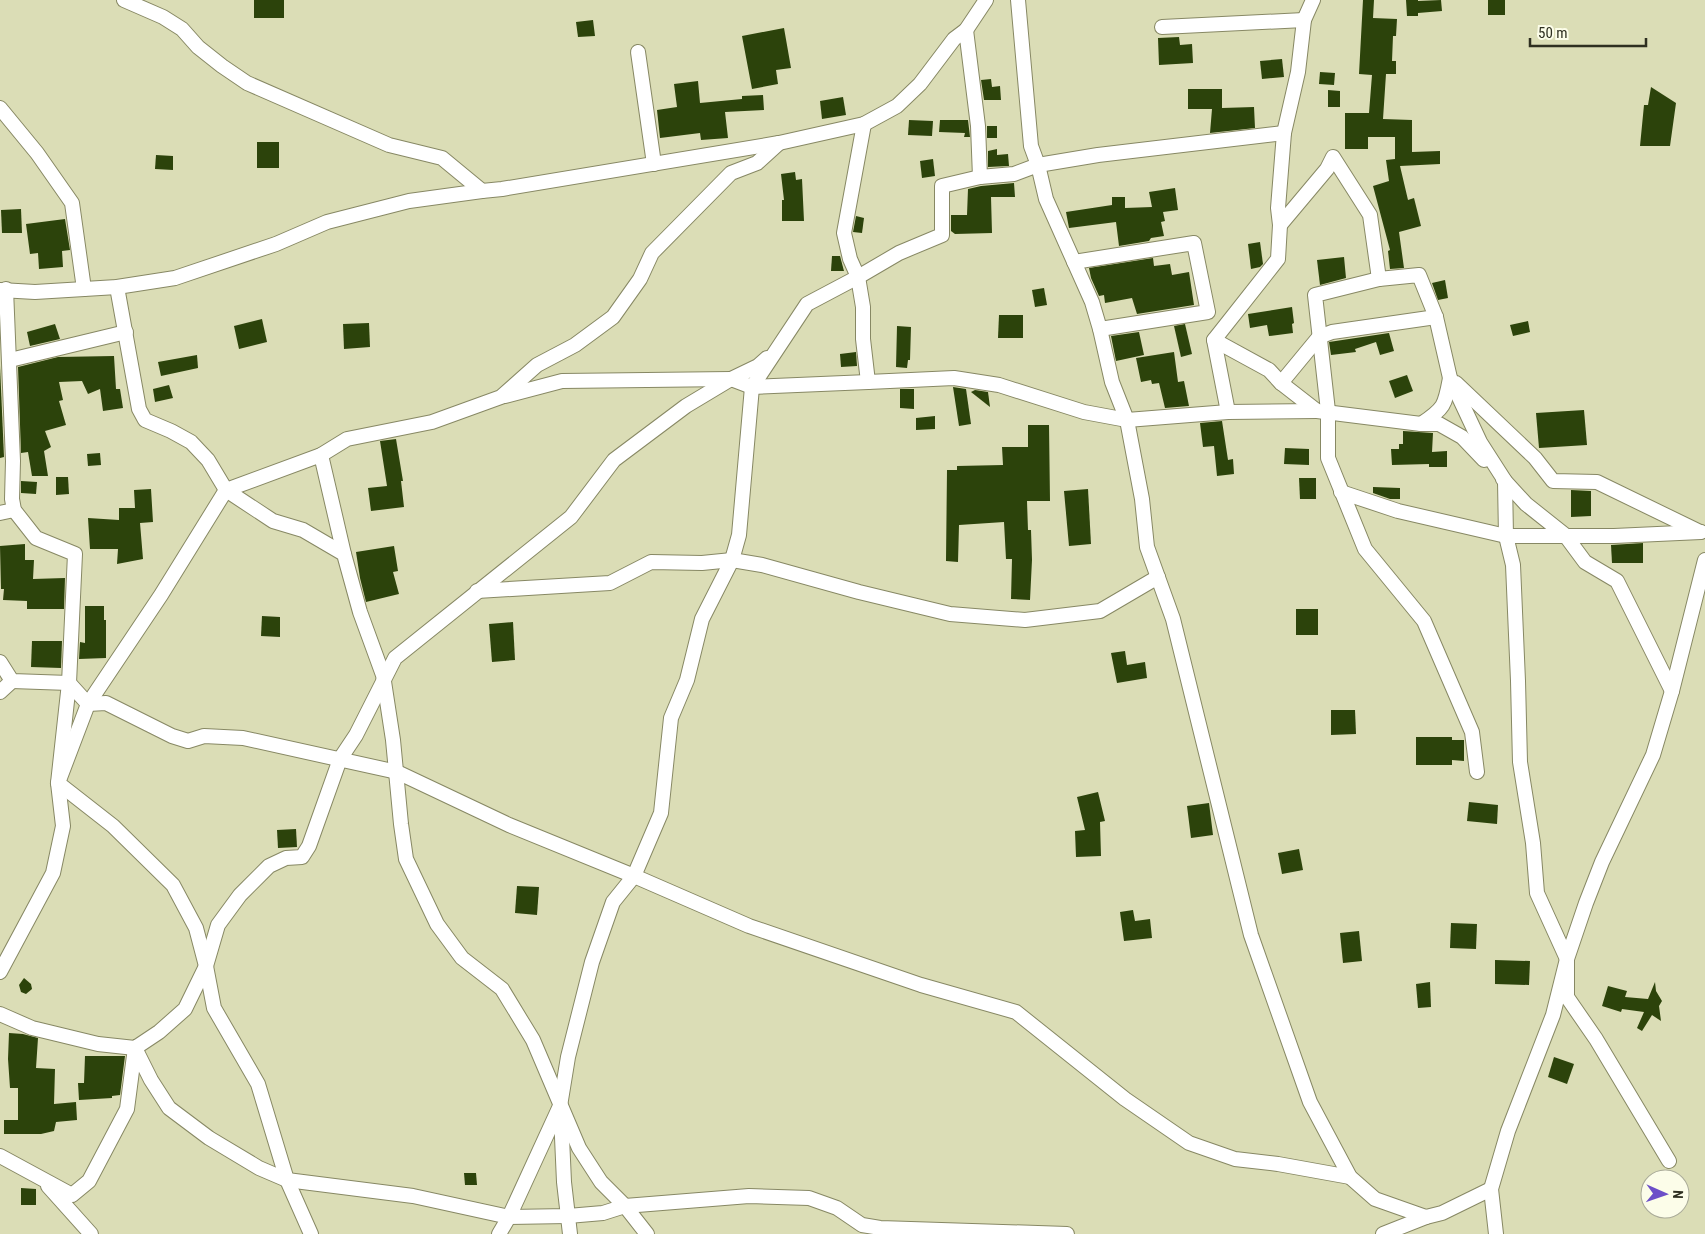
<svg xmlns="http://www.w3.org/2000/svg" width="1705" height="1234" font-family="'Roboto Condensed',sans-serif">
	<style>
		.building { fill: #2c430b }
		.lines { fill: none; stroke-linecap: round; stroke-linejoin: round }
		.street-casing { stroke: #878864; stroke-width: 16 }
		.street { stroke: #fff; stroke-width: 14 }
	</style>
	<rect width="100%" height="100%" fill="#dbddb6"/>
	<g class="building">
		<rect x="254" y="0" width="30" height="18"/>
		<path d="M1363,0H1374L1373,18L1397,19L1396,36H1393L1392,61H1396V74H1386L1383,119L1412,120V152L1440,151V164L1400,166L1408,200L1414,198L1421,226L1399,232L1404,268L1390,269L1388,251L1390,250L1373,186L1389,181L1386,160L1395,159V137H1368V149H1345V113H1369L1372,75L1359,74Z"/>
		<path d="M1406,0H1418V1L1441,0L1442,11L1418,13V16H1407Z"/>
		<rect x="1488" y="0" width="17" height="15"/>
		<path d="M593,20L595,36L578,37L576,22Z"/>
		<path d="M784,28L791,68L776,70L778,84L752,89L742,36Z"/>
		<path d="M1179,37L1180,45L1192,44L1193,63L1159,65L1158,38Z"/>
		<path d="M1282,59L1284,77L1262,79L1260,61Z"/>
		<path d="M1320,72L1335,73L1334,85L1319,84Z"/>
		<path d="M991,79L992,87L1000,86L1001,100H984L981,80Z"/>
		<path d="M698,81L700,103L742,99V96L763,95L764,110L725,112L728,138L701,140L700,133L660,138L657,110L677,107L674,84Z"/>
		<path d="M1651,87L1676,103L1670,146H1640L1644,105H1648Z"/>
		<path d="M1188,89H1222V108L1254,107L1255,128L1210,133L1212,109H1188Z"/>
		<path d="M1328,90L1340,91V107H1328Z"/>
		<path d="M843,97L846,115L822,119L820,101Z"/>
		<path d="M909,120L933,121L932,136L908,135Z"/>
		<path d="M940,120H968L970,137H964L965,133L939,132Z"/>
		<rect x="987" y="126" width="10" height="12"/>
		<rect x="257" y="142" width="22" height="26"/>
		<path d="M997,149V155L1008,154L1009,166L988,167V151Z"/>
		<path d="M156,155L173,156V170L155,169Z"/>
		<path d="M933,159L935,176L922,178L920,161Z"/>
		<path d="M795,172L796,180L802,179L804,221H782V200H784L781,174Z"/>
		<path d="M1014,183L1015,197H991L992,233L955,234L951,231V215H967L968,189L981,186Z"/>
		<path d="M1175,188L1178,210L1163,212L1165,221L1161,222L1164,236L1151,238L1149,241L1119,246L1116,222L1069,228L1066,212L1112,205V197H1125V208L1152,207L1149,192Z"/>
		<path d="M21,209L22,233H2L1,210Z"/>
		<path d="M856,216L864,218L862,233L853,232Z"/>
		<path d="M65,219L70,250L62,251L63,267L39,269L38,253L30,254L26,224Z"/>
		<path d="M1260,242L1263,264L1260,267L1251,269L1248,244Z"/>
		<path d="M832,256H840L844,271H831Z"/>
		<path d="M1344,257L1346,278L1320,285L1317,260Z"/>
		<path d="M1153,258L1154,266L1170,264L1172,275L1189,272L1194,305L1137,314L1132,298L1105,303L1104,295L1099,296L1091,278L1089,268Z"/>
		<path d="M1445,280L1448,298L1438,300L1432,283Z"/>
		<path d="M1044,288L1047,305L1035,307L1032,290Z"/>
		<path d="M1292,307L1294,323L1292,324L1293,333L1269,336L1267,325L1250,328L1248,314Z"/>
		<path d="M999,315H1023V338H998Z"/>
		<path d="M262,319L267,342L239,349L234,326Z"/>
		<path d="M1528,321L1530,332L1513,336L1510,325Z"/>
		<path d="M369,323L370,347L344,349L343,324Z"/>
		<path d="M55,324L60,339L30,346L27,332Z"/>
		<path d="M1185,324L1192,354L1181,357L1174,326Z"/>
		<path d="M897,326L911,327L910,360H908L907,368L896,367Z"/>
		<path d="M1139,332L1144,355L1116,361L1111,336Z"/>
		<path d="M1389,333L1394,351L1380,355L1376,342L1355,349L1356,352L1331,355L1329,342Z"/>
		<path d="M856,352L857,366L841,367L840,354Z"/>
		<path d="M1174,352L1178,382L1184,381L1189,406L1165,408L1159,383L1152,384L1151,380L1141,382L1136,358Z"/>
		<path d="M197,355L198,368L161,376L158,362Z"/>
		<path d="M114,356L116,389H120L123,408L103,411L100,389L88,394L82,381L59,382L63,400L59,401L66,425L45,431L51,447L44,451L48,476H32L28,452L21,453L18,367L58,357Z"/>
		<path d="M0,366L4,457L0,458Z"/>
		<path d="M1407,375L1413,391L1395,398L1389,381Z"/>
		<path d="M169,385L173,398L155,402L153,389Z"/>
		<path d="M953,387L966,389L971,424L959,426Z"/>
		<path d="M900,389H914V409L900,408Z"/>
		<path d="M975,390L988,392L990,407L971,392Z"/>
		<path d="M1584,410L1587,445L1539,448L1536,413Z"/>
		<path d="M935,416V429L916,430V418Z"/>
		<path d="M1222,421L1228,460L1233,459L1234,474L1217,476L1214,446L1203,447L1200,423Z"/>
		<path d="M1028,425H1049L1050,501H1027L1028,530H1031L1032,560L1030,600L1011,599L1012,559H1006L1004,522L959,525L958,562L946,561L947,470H957V466L1003,465L1002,447H1028Z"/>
		<path d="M1403,431L1433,433L1432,452L1447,451V467H1429V464L1392,465L1391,449H1399V444H1403Z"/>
		<path d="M396,439L403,481H401L404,507L371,511L368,488L387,486L380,441Z"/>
		<path d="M1285,448L1309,449V465L1284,464Z"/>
		<path d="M100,453L101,465L88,466L87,454Z"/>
		<path d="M56,477H68L69,494L56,495Z"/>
		<path d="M1299,478H1316V499H1300Z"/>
		<path d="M21,481L37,482L36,494L21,493Z"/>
		<path d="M1373,487L1400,488V499H1390L1373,493Z"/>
		<path d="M151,489L153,522L140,523L143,559L117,564L118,549H90L88,518L119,520V508H135L134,490Z"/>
		<path d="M1088,489L1091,544L1069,546L1064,491Z"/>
		<path d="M1571,490L1591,491V516L1571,517Z"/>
		<path d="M1643,543V563H1612L1611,545Z"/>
		<path d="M25,544V560H34L33,579L65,578L64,609H27V601L3,600L4,589H1L0,546Z"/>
		<path d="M394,546L398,571L393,572L399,594L366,602L360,578L356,552Z"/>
		<path d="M85,606H104V620H106V658L79,659L80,642L85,643Z"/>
		<rect x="1296" y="609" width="22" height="26"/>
		<path d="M262,616L280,617V637L261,636Z"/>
		<path d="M513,622L515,660L492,662L489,624Z"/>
		<path d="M32,641H62L61,668L31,667Z"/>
		<path d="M1125,651L1127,665L1145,662L1147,678L1117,683L1111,653Z"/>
		<path d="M1331,710H1355L1356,734L1331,735Z"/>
		<path d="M1416,737H1452V740H1464V761L1452,760V765H1416Z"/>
		<path d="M1098,792L1105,821L1100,822L1101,856L1076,857L1075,831L1085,830L1077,797Z"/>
		<path d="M1469,802L1498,805L1497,824L1467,821Z"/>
		<path d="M1209,803L1213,835L1191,838L1187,806Z"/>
		<path d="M296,829L297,847L278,848L277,830Z"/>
		<path d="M1299,849L1303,870L1282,874L1278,853Z"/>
		<path d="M517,886L539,887L537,915L515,913Z"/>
		<path d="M1133,910L1135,921L1150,919L1152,938L1124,941L1120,912Z"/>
		<path d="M1451,923L1477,924L1476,949L1450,948Z"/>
		<path d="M1359,931L1362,961L1343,963L1340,933Z"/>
		<path d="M1495,960L1530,961L1529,985L1495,984Z"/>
		<path d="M24,978L31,984L32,989L26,994L21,992L19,985Z"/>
		<path d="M1430,982L1431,1007L1418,1008L1416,984Z"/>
		<path d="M1655,982L1656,991L1662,1001L1659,1006L1661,1021L1652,1015L1642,1031L1637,1028L1644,1012L1622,1009L1621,1012L1602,1006L1608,986L1627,991L1625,997L1648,999Z"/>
		<path d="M9,1033L23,1034L38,1038L36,1068L55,1069L54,1104L76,1102L77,1120L56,1122L54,1131L41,1134H4V1120H18V1088H10L8,1059Z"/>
		<path d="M85,1056H125L120,1095L112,1096V1098L79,1100L78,1083H84Z"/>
		<path d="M1554,1057L1574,1064L1567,1084L1548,1077Z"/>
		<path d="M464,1173H476L477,1185H465Z"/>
		<path d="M21,1188L36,1189V1205H21Z"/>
	</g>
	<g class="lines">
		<g class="street-casing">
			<g id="street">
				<path d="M124,0L163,17L182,29L198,47L222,66L247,83L389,145L442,158L482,191"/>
				<path d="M1018,0L1031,146L1038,165L1046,199L1092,302L1100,329L1112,382L1127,420L1142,499L1147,547L1173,619L1251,935L1310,1102L1350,1177L1375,1199L1426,1217L1442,1213L1491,1189"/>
				<path d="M1162,27L1304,20"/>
				<path d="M966,30L978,126L980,177"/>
				<path d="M638,52L654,164"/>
				<path d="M0,108L37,153L72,203L84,289"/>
				<path d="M864,124L844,233L850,259L858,277L863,307V339L868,382L954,378L999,385L1084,412L1127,420L1228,412L1317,411"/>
				<path d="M1280,225L1327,169L1333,157L1370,215L1379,279L1419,275L1436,317L1450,378L1480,442L1505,481L1506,536L1513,565L1518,681L1520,762L1533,843L1537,893L1567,959V997L1596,1039L1669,1161"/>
				<path d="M1074,262L1194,243L1208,312L1100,329"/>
				<path d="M1379,279L1315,295L1328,411V458L1365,549L1424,621L1472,732L1477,772"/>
				<path d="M117,287L139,409L145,420L171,431L191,442L208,460L226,490L273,521L303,530L344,554L360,612L383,675L393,740L401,824L406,859L437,924L462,958L502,989L533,1040L579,1148L601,1182L625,1206L647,1234"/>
				<path d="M0,290L35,292L117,287L175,278L276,244L327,222L409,201L482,191L502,189L779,143L864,124L897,106L920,84L954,39L966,30L986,0"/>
				<path d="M1214,340L1269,370L1281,383L1317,411L1421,424H1439L1462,437L1484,460"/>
				<path d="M10,360L126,332"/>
				<path d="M1281,383L1319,337L1332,332L1436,317"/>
				<path d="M1456,383L1535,458L1553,481L1597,482L1700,532"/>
				<path d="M505,396L562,381L731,379L752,387L868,382"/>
				<path d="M1228,412L1214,340L1278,259L1280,225L1278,208L1284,133L1298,72L1304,20L1313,0"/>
				<path d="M1421,424C1445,408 1445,405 1450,378"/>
				<path d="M321,455L344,554"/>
				<path d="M1503,479L1526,504L1565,535L1585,562L1617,581L1672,691"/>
				<path d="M1341,492L1398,511L1506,536H1614L1701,532"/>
				<path d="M0,513L14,510"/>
				<path d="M477,591L610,583L651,562L702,563L732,560L762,565L859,592L950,614L1025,620L1100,611L1158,577"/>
				<path d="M0,662L12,681L69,683L88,704L106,703L172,736L188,741L204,736L243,738L397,772L509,825L634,876L749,926L921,985L1016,1012L1125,1099L1189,1143L1235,1159L1278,1164L1350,1177"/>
				<path d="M0,692L12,681"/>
				<path d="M0,972L53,873L63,826L58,783L69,683L75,554L36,538L14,510L12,499L13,461L6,289"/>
				<path d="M0,1014L32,1028L98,1044L135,1048L159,1032L185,1009L206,966L218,925L240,895L269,866L286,858L302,857L309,846L340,759L356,735L395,658L571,517L614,460L686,406L731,379L758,366L767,358"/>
				<path d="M135,1048L151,1080L169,1108L209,1138L259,1168L287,1180L413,1196L509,1217L568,1216L603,1213L625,1206L749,1196L809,1198L837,1208L862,1225L880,1228L1067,1234"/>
				<path d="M561,1115L564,1182L570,1234"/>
				<path d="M0,1156L72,1195L89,1181L127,1109L135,1048"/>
				<path d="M48,1186L91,1234"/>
				<path d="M311,1234L287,1180L258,1084L214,1008L206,966L196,928L173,885L113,826L58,783L88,704L161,595L226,490L321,455L347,439L432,422L501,397L537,365L575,345L613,317L640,279L652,253L731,173L757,163L779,143"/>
				<path d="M499,1234L509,1217L560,1106L568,1057L592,962L613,902L634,876L661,813L671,718L687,680L702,619L732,560L739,535L752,387L807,304L858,277L899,253L942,235V186L980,177L1014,174L1038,165L1098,155L1284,133"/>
				<path d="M1383,1234L1426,1217"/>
				<path d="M1496,1234L1491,1189L1508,1131L1553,1015L1567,959L1586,903L1602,862L1653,755L1672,691L1705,560"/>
			</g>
		</g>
		<use href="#street" class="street"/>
	</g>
	<g transform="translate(1665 1194) rotate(92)"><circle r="24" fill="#fcfde9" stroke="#aaab99"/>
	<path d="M0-4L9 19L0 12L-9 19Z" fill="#6c4fc8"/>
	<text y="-8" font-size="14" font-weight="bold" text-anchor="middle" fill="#2e2f20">N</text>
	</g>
	<path d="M1530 38v8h116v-8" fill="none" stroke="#2e2f20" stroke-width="2.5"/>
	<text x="1538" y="38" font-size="15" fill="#2e2f20" stroke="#fcfde9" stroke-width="4" paint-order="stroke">50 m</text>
</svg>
